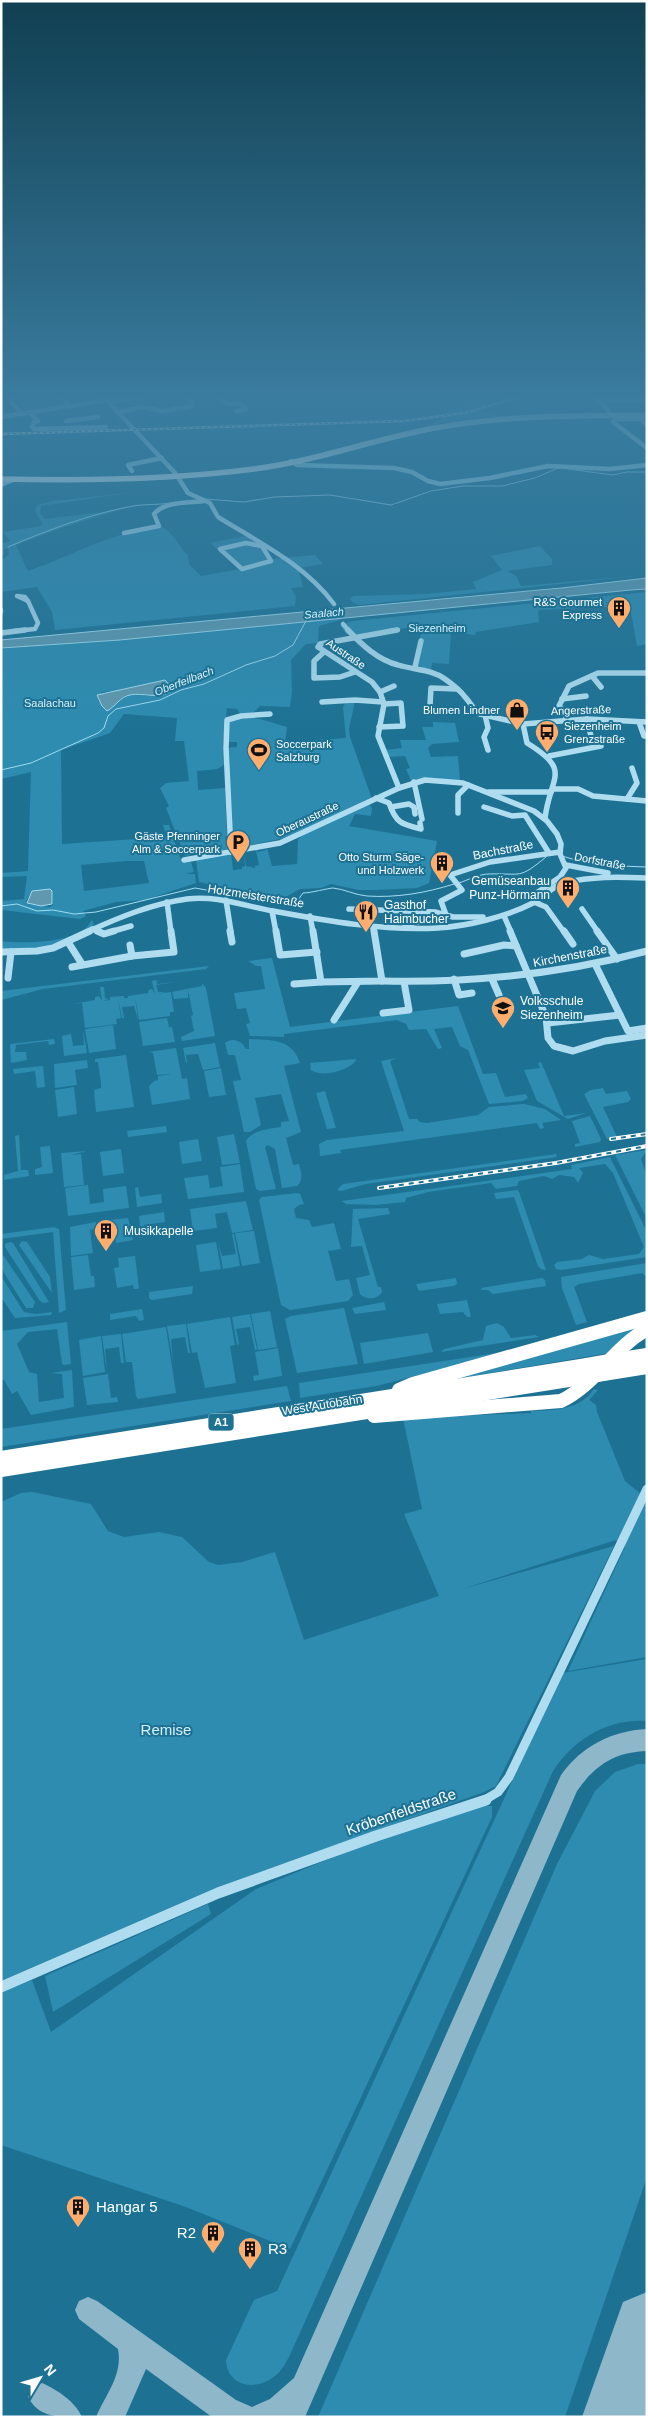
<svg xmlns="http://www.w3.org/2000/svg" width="648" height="2418" font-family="Helvetica,sans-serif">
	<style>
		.green { fill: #2d8cb0; fill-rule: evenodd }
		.water { fill: #6099af; stroke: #a2dcf0 }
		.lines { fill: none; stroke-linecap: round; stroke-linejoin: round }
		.stream { stroke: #a2dcf0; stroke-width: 1 }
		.taxiway { fill: #8eb8ca; fill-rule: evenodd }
		.runway { fill: #8eb8ca; fill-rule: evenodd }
		.minor-far4 { stroke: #afddef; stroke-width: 4.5 }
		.minor-far3 { stroke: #afddef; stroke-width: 5.5 }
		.minor-far2 { stroke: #afddef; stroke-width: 7 }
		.minor-far1 { stroke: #afddef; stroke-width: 9 }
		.minor { stroke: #afddef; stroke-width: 11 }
		.major { stroke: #f7fcff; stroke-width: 5.5 }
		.highway { stroke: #fff; stroke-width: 14 }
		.rail-far1-casing { stroke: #fff; stroke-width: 2.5 }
		.rail-casing { stroke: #fff; stroke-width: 4 }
		.rail-far1 { stroke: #1d7294; stroke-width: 1; stroke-dasharray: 3; stroke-linecap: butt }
		.rail { stroke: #1d7294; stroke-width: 2; stroke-dasharray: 5; stroke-linecap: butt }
		.highway-bridge { stroke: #fff; stroke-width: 14 }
		.labels { text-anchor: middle; stroke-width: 4; stroke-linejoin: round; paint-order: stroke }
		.far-poi-label { font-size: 11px; fill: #fff; stroke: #1d7294; text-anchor: end }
		.far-water-label { font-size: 11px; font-style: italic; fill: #d6f0fa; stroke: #1d7294 }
		.far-park-label { font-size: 11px; fill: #d5f0fa; stroke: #1d7294 }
		.far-street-label { font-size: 11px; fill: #fff; stroke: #1d7294 }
		.shield { fill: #1d7294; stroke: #bbd5df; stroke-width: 1 }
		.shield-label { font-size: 11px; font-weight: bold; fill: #fff }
		.street-label { font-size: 12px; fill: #fff; stroke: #1d7294 }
		.poi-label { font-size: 12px; fill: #fff; stroke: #1d7294; text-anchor: start }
		.near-park-label { font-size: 15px; fill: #d5f0fa; stroke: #1d7294 }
		.near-street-label { font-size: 15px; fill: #fff; stroke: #1d7294 }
		.near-poi-label { font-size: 15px; fill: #fff; stroke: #1d7294; text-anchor: start }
	</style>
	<rect width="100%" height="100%" fill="#1d7294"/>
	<g class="green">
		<path d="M445,394H520L474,408L495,415L425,426L442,419L439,414L461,407Z"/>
		<path d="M136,492L41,506L40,513L45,519L103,512L141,503L61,528L16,545L28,571C69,557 100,538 144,529C149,528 157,525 162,527C172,531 180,548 188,555L189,564L201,576L241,569L210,543L246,536L262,546L271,559L315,555L323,564L298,568L303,587L291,588L296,597L295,606L55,630L52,612L37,587L1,592V560L9,555L8,548L4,549V554L1,557V544L10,541L3,532L41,526L42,523L35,511L37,505L53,501Z"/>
		<path d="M540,546L552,559V565L507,571L516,576L521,586L647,575L359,605L352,602L350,598L354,596L426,594L476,589L473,582L502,570L491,556Z"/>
		<path d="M647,592V644L637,646L630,606L538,610L539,622L476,632L475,635L451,632L449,664L432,663L431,670L417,666L424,640L420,639L422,625L355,638L352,633L346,634L340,625L352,621Z"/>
		<path d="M339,618L340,620L319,626L318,643L306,644L291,660L292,691L290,707L260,706L250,716L241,715L237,709L227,708L223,743L224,765L217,769L197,771L198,790L225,788L227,836L225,837L228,849L185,856L166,808L169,806L160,788L166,783L189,781L184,741H175L177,718L124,714L110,733L61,750L62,844L167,837L163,825H169L182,863L191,862L194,872L185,874H195L196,883L145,900L116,902L83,911L86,916L80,919L1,910V901L24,899L27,876L1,877V873L28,871L31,772L1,779V648L120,640ZM165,680L148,696C128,691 123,698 109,710L101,692L119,691ZM126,861H144L149,883L84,891L81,865ZM50,889L52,891L53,905L50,907L27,904L26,901L32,891Z"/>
		<path d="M355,701L349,729L350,737L372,799L368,803L372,808L371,816L355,814L349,826L437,841L429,883L417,888L376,890H359L331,884L321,888L300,889L284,898H275L199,882L196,860L231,853L233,870L242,869V867L245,866L244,853H240L247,851L244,853L246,866L255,868V866L259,865L256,851H253L257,850L258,852L266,850L267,848L272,866L297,864L298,839L301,837L298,835L243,847L230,844L227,748L237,747V742H228L229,719C247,712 269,722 287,727L285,743L287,749L290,742L346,738L343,707L346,702Z"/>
		<path d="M433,722L455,723L459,742L432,744L428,748L431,757L458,756L460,781H411L406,769L410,768L405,756L388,757L385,750L402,748L400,740H426L422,727H433Z"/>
		<path d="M92,919L94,927L42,949L1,950V941C22,944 84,944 92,919Z"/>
		<path d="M272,958L290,1027L458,1006L483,1074L496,1073L505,1097L526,1094L528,1098L523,1101L489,1104L468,1050L460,1046L452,1027L434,1029L442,1048L438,1049L426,1029L409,1030L406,1024L397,1020L284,1034V1037L250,1036L246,1024L250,1023L246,1008L237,1009L234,993L265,989L261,966H256L248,961Z"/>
		<path d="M209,966L206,969L43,989L1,1000V991Z"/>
		<path d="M156,980L157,984L175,982L156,985L158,992H166L155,994L171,992L174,1012H170V1016L139,1020L135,996L138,1020L134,1006L122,1007L124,1018H122L118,998L121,1018L116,1019L117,1024L85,1028L82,1003L73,1004L95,1000V997L99,996L102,1001L100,987H104L105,998L109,999L103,1001L110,1000V997L124,996V998H128V996L148,993L149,990L152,989L155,994L152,981Z"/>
		<path d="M202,983L206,988L215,1036L182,1041L181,1037L194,1031L191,1016L193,1015L188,990V998L174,999L172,992L202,986Z"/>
		<path d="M167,1018L169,1027H172L175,1042L143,1046L139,1022Z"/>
		<path d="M113,1025L116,1049L89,1053L85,1029Z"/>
		<path d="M83,1029L87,1053L64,1056L62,1036L71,1034L73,1046L84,1045Z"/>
		<path d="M54,1039L55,1044L49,1045L48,1041L16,1045L15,1052H26L27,1060L11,1063L10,1044Z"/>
		<path d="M249,1039C271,1040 292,1038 300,1063L284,1066L301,1132L286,1138L293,1165L299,1164C301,1172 304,1180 297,1186L282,1188L275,1149L268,1145L265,1147L276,1189L260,1191L256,1189L246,1141C252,1130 269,1129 281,1127V1122L289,1121L281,1094L255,1098L261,1125L250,1132H244L233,1081L241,1080L235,1055H228L225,1043C233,1037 242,1041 246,1049H249Z"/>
		<path d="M215,1043L220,1067L203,1070L198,1054L186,1055L187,1063H186L183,1048Z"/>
		<path d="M176,1048L182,1079L187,1078L190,1099L152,1105L149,1086L154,1081L158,1080V1076L171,1074L157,1075L153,1053L149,1052Z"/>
		<path d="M126,1055L134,1107L96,1112L94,1090L101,1088V1083L120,1081L101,1083L98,1062H95V1059Z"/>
		<path d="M397,1058L390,1061L409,1119H417L420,1122L427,1123L478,1115L489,1107L524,1104L545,1109L561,1120L542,1123L544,1128L540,1129L537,1123L340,1150L341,1153L320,1156L319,1144L327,1140L404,1131L381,1061Z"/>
		<path d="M356,1059L355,1062C345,1071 323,1078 311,1070L310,1063Z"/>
		<path d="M87,1060L88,1068L75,1070L77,1085L55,1088L54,1064Z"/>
		<path d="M541,1062L564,1116L586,1113L568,1119L537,1101L524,1070L540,1068L538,1063Z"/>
		<path d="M43,1066L45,1087L37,1088L35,1071L14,1074L13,1069Z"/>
		<path d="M221,1068L226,1095L209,1097L204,1071Z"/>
		<path d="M74,1087L77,1114L58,1117L55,1090Z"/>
		<path d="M603,1088L606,1094L627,1091L631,1099L628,1102L603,1107L617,1137L607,1139L584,1094L591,1090Z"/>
		<path d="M325,1091L336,1128L327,1129L316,1093Z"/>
		<path d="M590,1116L601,1139L600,1142L575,1147V1144L580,1143L572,1121Z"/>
		<path d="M166,1126L167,1132L128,1137L127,1131Z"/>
		<path d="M234,1134L240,1163L222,1165L217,1137Z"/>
		<path d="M19,1135L21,1170H28L29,1176L4,1180V1175L18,1171L15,1136Z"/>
		<path d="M198,1139L202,1161L182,1164L179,1142Z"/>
		<path d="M50,1146L53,1173L35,1175V1169L42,1167L40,1147Z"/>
		<path d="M121,1149L124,1173L103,1176L100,1152Z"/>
		<path d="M647,1150L641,1159L647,1177V1219L615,1155Z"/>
		<path d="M87,1151L71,1155L81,1154L84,1185L64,1187L61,1153Z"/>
		<path d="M556,1154L557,1157L366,1184L341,1191L337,1190L343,1184Z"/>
		<path d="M610,1157L647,1232V1257L561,1270L556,1269L554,1265L557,1262L582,1259L589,1255L603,1259L639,1254L644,1247L613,1173L605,1164L579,1168L583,1173L578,1183L574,1177L559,1175L552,1179L544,1176L519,1181L517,1186L496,1189L491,1183L428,1192L406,1198L405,1202L375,1205L346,1204L342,1201L572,1169L571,1165Z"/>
		<path d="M240,1164L244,1192L188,1199L184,1178L208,1175L210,1188L223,1186L220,1167Z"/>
		<path d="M88,1185L90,1204L104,1202L103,1189L126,1186L129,1208L68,1216L65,1188Z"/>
		<path d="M138,1187L140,1197L161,1194L162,1203L137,1207L135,1188Z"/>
		<path d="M517,1190L519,1192L546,1270L541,1269L538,1266L514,1197L496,1199L494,1193Z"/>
		<path d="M297,1193L300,1194L304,1204L299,1205L294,1209L296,1218L309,1220L312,1227L334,1223L341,1249L328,1251L336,1281L349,1279L353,1295L348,1301L290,1310L281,1305L259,1200L262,1197Z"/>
		<path d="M246,1201L253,1230L232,1233L227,1212L215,1214L217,1228L193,1231L190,1209Z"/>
		<path d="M388,1208L390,1214L358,1219L378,1287H381L382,1292C377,1300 366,1300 360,1294L356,1278L370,1275L362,1246L351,1247L353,1209Z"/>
		<path d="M164,1212L165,1222L144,1225L146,1235L141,1236L139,1216Z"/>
		<path d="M128,1218L133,1240L116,1243L114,1226L100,1228L99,1221Z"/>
		<path d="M96,1222L97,1228L90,1230L93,1253L71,1256L70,1227Z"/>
		<path d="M54,1227L59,1229L66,1310L59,1313L53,1232L1,1239V1234Z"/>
		<path d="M254,1231L260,1263L242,1266L235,1233Z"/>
		<path d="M232,1234H234L240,1266L223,1269L218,1242L222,1256L236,1254Z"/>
		<path d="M22,1241L27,1242L50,1277L52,1293L19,1245Z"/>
		<path d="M10,1242L13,1243L49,1302L43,1303L40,1301L5,1247V1244Z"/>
		<path d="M216,1242L221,1269L200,1272L196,1245Z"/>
		<path d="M1,1252L35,1302L33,1308H26L1,1268Z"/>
		<path d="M88,1255L91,1276H94L95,1287L74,1290L71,1257Z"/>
		<path d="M135,1256L139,1289H134L133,1285L117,1288L114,1268L119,1267L118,1258Z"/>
		<path d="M647,1263V1277L642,1273L579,1284L574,1287L587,1322L576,1325L562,1288L561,1277Z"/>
		<path d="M1,1276L24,1312L36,1314L52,1312L51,1315L15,1318L1,1297Z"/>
		<path d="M456,1278L457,1284L453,1286L419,1291L416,1284Z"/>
		<path d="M542,1278L545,1280L546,1286L493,1294L488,1290H482L481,1288Z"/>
		<path d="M193,1286L192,1294L152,1300L149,1298V1292Z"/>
		<path d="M467,1300L471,1317H467L463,1312L440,1314L437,1304Z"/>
		<path d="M384,1302L386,1310L355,1314L352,1308Z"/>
		<path d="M344,1308L358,1364L297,1373L285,1319L291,1316Z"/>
		<path d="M142,1309L144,1320L139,1321L136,1316L110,1320V1314Z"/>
		<path d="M270,1311L277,1347L258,1350L251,1314Z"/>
		<path d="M250,1314L257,1350H255L250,1327L236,1329L239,1344L237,1345L232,1317Z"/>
		<path d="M230,1317L235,1345L230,1346L236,1383L205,1388L197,1352L192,1353L187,1324Z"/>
		<path d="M647,1321L609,1353L437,1382Z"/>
		<path d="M67,1322L71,1364L63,1365L62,1363L57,1329L28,1332L17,1344L29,1372L37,1374L39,1402L64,1398L62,1374L51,1373L72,1370L74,1407L31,1415L17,1391L12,1394L4,1380L1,1381V1331Z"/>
		<path d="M497,1323L504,1327L511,1338L535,1335L539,1337L441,1352L444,1349L483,1340L486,1326Z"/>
		<path d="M186,1324L190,1353H188L185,1337L171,1339L173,1362L167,1326Z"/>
		<path d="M166,1327L176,1393L138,1399L136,1396L132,1362H126L122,1334Z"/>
		<path d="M428,1333L433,1352L364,1364L360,1343Z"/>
		<path d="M121,1334L124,1363H121L119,1347L105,1349L107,1372L102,1336Z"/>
		<path d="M101,1336L105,1372L83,1376L79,1340Z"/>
		<path d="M278,1348L282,1376L254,1381L253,1376L259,1375L255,1352Z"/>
		<path d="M523,1349L376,1386L300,1398L299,1383Z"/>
		<path d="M108,1374L111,1398L117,1397L118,1402L87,1405L83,1378Z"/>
		<path d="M287,1386L291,1401L1,1447V1429Z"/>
		<path d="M594,1389L598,1390L589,1400L596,1405L597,1412L625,1481L647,1499V1657L568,1671L625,1547L616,1540L462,1589L614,1546L496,1786L484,1792L216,1888L1,1981V1502L21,1493L32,1492L91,1504L108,1531L124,1537L159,1532L182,1537L209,1562L218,1565L242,1562L275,1552L304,1640L439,1596L404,1514L422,1509L403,1418L531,1413V1411C555,1410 580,1410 594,1389Z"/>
		<path d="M647,1659V1721C608,1718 574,1739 553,1771L289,2357C284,2366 279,2375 269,2380C249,2391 227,2383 226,2360L254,2300L277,2291L562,1673Z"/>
		<path d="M638,1764H647V2177L565,2417H318L557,1864L595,1791L615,1772Z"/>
		<path d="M476,1806H492V1817L290,2249L186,2207L1,2145V1992L32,1980L51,2032L256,1889L358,1847Z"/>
		<path d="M208,1904L211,1914L53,2012L45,1976Z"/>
	</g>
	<g class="water">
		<path d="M647,578V589L631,590L120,640L1,648V640L561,588Z"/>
		<path d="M165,680L173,689C163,701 144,692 130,695C120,697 116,706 107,711L102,706L97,695Z"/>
		<path d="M50,889L52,891V904L41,906L27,903L32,891Z"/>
	</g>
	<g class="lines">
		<g class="stream">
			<path d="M568,469L613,475L627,472H647"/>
			<path d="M205,499L244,502L274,497L330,495L391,505L431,491L463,486H502L535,478L558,468"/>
			<path d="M8,547C48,530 90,514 133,506C145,504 158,505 171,503"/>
			<path d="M1,770L31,763L98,733L104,728L108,716L116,709L160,700L181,690L204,684L246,665L275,656L293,645L307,619"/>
			<path d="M562,856L589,864"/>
			<path d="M593,865L647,867"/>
			<path d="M459,883C468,880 479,874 489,874C522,873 518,880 546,857"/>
			<path d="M1,906L17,904L37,911L53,910L74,914L96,912L195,888L274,902L298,900L303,893C311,893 329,888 333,888C344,889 355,895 367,896C396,898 426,893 454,884"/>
		</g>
		<g class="taxiway">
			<path d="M647,1729V1751C615,1752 595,1765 577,1791L305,2417H212L146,2369L125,2417H96C106,2394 123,2375 118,2349L79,2319L75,2310L79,2301L88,2297L97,2301L236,2400L252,2407L270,2399L294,2378L561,1775C582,1746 611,1731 647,1729Z"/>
			<path d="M42,2383C57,2390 75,2401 82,2417C58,2417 39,2418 28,2397L32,2387Z"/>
		</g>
		<path class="runway" d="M647,2292V2417H582L623,2302Z"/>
		<g class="minor-far4">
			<path d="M5,394L22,414"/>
			<path d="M59,394L70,406"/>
			<path d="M101,394L176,474L188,493L210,503L218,517C260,543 304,564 334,604"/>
			<path d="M217,394L227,404L239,403L246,409L237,411"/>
			<path d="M593,394L596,400L602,403"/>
			<path d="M610,394L602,403L610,413"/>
			<path d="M605,400H647"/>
			<path d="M110,402L155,394"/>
			<path d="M119,412L143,407L162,411L192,406L193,403L184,394"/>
			<path d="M30,413L38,421L34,422L32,427L34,429L106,427"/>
			<path d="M1,417L106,400"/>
			<path d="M66,421L98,417"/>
			<path d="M647,425L641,419H616L613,422L647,448"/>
			<path d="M291,461L297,465L394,468L412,472L428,481L440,484L490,478L548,466L610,469L647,465"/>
			<path d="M132,471L128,465L162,458"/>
			<path d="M1,485L15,479"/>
			<path d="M124,533L159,526L154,514C165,501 188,503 204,501"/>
			<path d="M246,543L262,546L271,561L242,569L220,549Z"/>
			<path d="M17,596L25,597L28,601Z"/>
			<path d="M1,610V612"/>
			<path d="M343,624L349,631"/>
			<path d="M14,631L35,629L38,623L28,601"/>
			<path d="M390,631L398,630"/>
		</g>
		<g class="minor-far3">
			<path d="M348,630C362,645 378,660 398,665C414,670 431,669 445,679C452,684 460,690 465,697C471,703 473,710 480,714L523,724L587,719L647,722"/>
			<path d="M397,630L320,644L318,647L372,682L380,692L384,704L378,736L399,788"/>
			<path d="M1,633L25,630"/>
			<path d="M324,652L314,661V678L340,677L355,672"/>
			<path d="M415,667L421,641"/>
			<path d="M592,676L601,687"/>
			<path d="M380,692L394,686"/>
			<path d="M562,699L586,696"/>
			<path d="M322,702L355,700L383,702"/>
			<path d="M433,711L430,705L431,688L457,689"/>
			<path d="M485,715L488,728L484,737L488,750"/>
			<path d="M566,719V714L559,706L569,686L598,673H647"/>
			<path d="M587,719L592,741H622"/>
			<path d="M639,722L644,736H647"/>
			<path d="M523,724L527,743C573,771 550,776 545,818"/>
			<path d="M379,727L403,726L401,703L384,704"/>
			<path d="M549,756L601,746"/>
			<path d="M414,782L422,819"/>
			<path d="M553,789H578L593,796L647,801"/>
			<path d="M489,792H551"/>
			<path d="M376,798L389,803C396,823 401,824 421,829L420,823"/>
			<path d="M627,799L637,783L632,768"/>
			<path d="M391,807L409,804L414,807L415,814"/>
			<path d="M484,807L512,816L525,815L549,853"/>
			<path d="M458,813V795L468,785"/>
			<path d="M231,852L226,748L227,720L241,716L270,714"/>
			<path d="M184,860L280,843L399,788L425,780L463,783L534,811L547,821L557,834L561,844L560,854L566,868L560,877L538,892V899"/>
			<path d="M566,865L608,873"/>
			<path d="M226,900L231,932"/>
			<path d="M167,902L171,932"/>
			<path d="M534,902L546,907L564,932"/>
			<path d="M349,909L435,912L453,917H483"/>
			<path d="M582,909L598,932"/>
			<path d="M272,911L276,932"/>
			<path d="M310,916L313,932"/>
			<path d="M504,916L511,932"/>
			<path d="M405,925L446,915L441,901L462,890L450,875L490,862L560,852"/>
			<path d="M373,927L374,932"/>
			<path d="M92,929L100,932"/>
			<path d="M87,932C120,917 151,904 187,899C217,895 244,906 273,911C327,921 383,931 438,928C468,926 506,917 533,903C544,897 552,886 564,883C592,876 619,877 647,878"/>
			<path d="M110,932L131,926"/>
		</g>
		<g class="minor-far2">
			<path d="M97,931L104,934L114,931"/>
			<path d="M230,931L232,942"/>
			<path d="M276,931L280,955L317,952"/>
			<path d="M313,931L321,982L382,981L374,931"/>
			<path d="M510,931L546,1017L548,1038L554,1046L573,1051L605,1041L647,1035"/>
			<path d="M564,931L573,944"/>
			<path d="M597,931L617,959"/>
			<path d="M68,942L82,964"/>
			<path d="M130,945L132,956"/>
			<path d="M1,952L37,951L53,948L90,931"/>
			<path d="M464,954L504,945L516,946"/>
			<path d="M595,964L628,1031L647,1028"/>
			<path d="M72,967L132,956L174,952L171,931"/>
			<path d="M8,978L11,952"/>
			<path d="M454,979L459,995L472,993"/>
			<path d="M492,979L499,995"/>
			<path d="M382,981C471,983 561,974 647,951"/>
			<path d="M294,984L321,982"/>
			<path d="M383,1013L409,1010L404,982"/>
			<path d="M334,1020L358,982"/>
			<path d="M548,1023L620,1015"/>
		</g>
		<path class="minor-far1" d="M483,1801L498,1792L509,1777L647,1489"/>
		<path class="minor" d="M1,1987L218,1893L376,1836L486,1800"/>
		<path class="major" d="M1,479C86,481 170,480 254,469C316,461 374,439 435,428C505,415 576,416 647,415"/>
		<g class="highway">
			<path d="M615,1360L647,1355"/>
			<path d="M603,1374L647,1367"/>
			<path d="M399,1390L413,1384L647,1318"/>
			<path d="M374,1416L561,1401C596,1384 613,1348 647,1329"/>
			<path d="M1,1458L587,1365"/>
			<path d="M1,1470L575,1379"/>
		</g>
		<g class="rail-far1-casing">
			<path id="rail-far1" d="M1,434L404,421L465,413L528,394"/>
		</g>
		<g class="rail-casing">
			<g id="rail">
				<path d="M611,1139L647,1134"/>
				<path d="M379,1188L556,1163L647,1146"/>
			</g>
		</g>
		<use href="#rail-far1" class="rail-far1"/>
		<use href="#rail" class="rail"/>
		<g class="highway-bridge">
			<path d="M587,1365L615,1360"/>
			<path d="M575,1379L603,1374"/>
		</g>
	</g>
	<linearGradient id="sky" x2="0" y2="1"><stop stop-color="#103f51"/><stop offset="0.54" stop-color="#3a7c9f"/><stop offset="1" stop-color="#3a7c9f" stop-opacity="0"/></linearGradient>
	<rect width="648" height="733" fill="url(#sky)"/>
	<defs>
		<g id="building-pin" transform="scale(1.25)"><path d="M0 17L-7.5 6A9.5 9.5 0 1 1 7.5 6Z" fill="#fead6d" stroke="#1d7294"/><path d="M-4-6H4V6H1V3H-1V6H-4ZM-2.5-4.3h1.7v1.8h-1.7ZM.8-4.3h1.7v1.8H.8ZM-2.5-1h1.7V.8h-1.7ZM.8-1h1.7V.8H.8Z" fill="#111"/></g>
		<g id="shop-pin" transform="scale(1.25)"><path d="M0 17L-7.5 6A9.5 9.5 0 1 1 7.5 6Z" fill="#fead6d" stroke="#1d7294"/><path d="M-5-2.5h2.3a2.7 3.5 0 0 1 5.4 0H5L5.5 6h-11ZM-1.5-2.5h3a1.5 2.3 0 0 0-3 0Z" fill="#111"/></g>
		<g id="bus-pin" transform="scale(1.25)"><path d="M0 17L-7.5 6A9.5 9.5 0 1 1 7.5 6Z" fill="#fead6d" stroke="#1d7294"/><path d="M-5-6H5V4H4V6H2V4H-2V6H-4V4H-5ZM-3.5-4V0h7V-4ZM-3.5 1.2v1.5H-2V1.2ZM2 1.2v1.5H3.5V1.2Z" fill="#111"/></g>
		<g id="stadium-pin" transform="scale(1.25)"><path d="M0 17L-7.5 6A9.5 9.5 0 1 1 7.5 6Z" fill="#fead6d" stroke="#1d7294"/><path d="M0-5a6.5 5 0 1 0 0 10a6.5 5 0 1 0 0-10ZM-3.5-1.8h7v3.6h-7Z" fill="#111"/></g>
		<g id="parking-pin" transform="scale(1.25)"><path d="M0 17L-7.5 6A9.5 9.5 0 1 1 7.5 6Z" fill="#fead6d" stroke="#1d7294"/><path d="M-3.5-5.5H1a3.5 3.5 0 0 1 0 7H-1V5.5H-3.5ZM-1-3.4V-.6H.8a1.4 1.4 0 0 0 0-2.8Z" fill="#111"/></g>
		<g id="restaurant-pin" transform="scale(1.25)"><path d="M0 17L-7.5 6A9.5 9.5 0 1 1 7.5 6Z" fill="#fead6d" stroke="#1d7294"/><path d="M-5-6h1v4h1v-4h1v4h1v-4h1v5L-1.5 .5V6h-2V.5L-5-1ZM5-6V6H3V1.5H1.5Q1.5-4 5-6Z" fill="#111"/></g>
		<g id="school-pin" transform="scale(1.25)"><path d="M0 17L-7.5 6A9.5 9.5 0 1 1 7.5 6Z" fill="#fead6d" stroke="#1d7294"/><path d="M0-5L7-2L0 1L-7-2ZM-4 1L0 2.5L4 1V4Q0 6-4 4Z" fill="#111"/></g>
	</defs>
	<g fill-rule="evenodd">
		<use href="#building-pin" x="619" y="608"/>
		<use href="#shop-pin" x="517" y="710"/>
		<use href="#bus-pin" x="547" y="732"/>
		<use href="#stadium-pin" x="259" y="750"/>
		<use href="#parking-pin" x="238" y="842"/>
		<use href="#building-pin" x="442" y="863"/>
		<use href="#building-pin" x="568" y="888"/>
		<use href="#restaurant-pin" x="366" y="912"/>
		<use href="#school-pin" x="503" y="1008"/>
		<use href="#building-pin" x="106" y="1231"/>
		<use href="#building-pin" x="78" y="2207"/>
		<use href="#building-pin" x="213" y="2233"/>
		<use href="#building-pin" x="250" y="2249"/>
	</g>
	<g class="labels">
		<g class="far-poi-label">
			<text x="602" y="606">R&amp;S Gourmet<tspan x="602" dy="13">Express</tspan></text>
			<text x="500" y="714">Blumen Lindner</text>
			<text x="564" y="730" text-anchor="start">Siezenheim<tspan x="564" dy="13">Grenzstraße</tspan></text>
			<text x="276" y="748" text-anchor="start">Soccerpark<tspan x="276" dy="13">Salzburg</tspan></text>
			<text x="220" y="840">Gäste Pfenninger<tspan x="220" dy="13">Alm &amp; Soccerpark</tspan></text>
			<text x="424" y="861">Otto Sturm Säge-<tspan x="424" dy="13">und Holzwerk</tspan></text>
		</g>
		<g class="far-water-label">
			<text transform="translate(324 613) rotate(-5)" y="4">Saalach</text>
			<text transform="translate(184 681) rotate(-21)" y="4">Oberfeilbach</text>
		</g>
		<g class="far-park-label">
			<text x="437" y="632">Siezenheim</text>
			<text x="50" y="707">Saalachau</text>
		</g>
		<g class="far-street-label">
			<text transform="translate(346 654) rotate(34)" y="4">Austraße</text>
			<text transform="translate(581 710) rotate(-2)" y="4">Angerstraße</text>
			<text transform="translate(307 819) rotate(-25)" y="4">Oberaustraße</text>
			<text transform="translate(600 861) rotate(11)" y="4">Dorfstraße</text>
		</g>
		<rect class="shield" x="208.5" y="1413.5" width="25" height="17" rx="4"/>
		<g class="shield-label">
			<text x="221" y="1426">A1</text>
		</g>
		<g class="street-label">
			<text transform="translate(503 850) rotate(-11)" y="4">Bachstraße</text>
			<text transform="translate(256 896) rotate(9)" y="4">Holzmeisterstraße</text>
			<text transform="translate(570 956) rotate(-11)" y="4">Kirchenstraße</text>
			<text transform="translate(322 1405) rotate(-9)" y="4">West Autobahn</text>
		</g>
		<g class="poi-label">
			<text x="550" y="885" text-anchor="end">Gemüseanbau<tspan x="550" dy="14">Punz-Hörmann</tspan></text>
			<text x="384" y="909">Gasthof<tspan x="384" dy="14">Haimbucher</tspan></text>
			<text x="520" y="1005">Volksschule<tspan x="520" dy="14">Siezenheim</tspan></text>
			<text x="124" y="1235">Musikkapelle</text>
		</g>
		<g class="near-park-label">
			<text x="166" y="1735">Remise</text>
		</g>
		<g class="near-street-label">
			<text transform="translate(401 1812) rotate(-19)" y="5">Kröbenfeldstraße</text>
		</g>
		<g class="near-poi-label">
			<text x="96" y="2212">Hangar 5</text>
			<text x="196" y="2238" text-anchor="end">R2</text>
			<text x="268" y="2254">R3</text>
		</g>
	</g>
	<rect width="648" height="2418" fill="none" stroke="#ffffff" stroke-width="5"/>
	<g transform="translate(40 2378) rotate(52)" stroke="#1d7294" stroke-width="4" paint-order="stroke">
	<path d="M0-4L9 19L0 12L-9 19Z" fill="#ffffff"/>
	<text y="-8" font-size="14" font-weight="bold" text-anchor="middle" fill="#ffffff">N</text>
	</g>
</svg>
